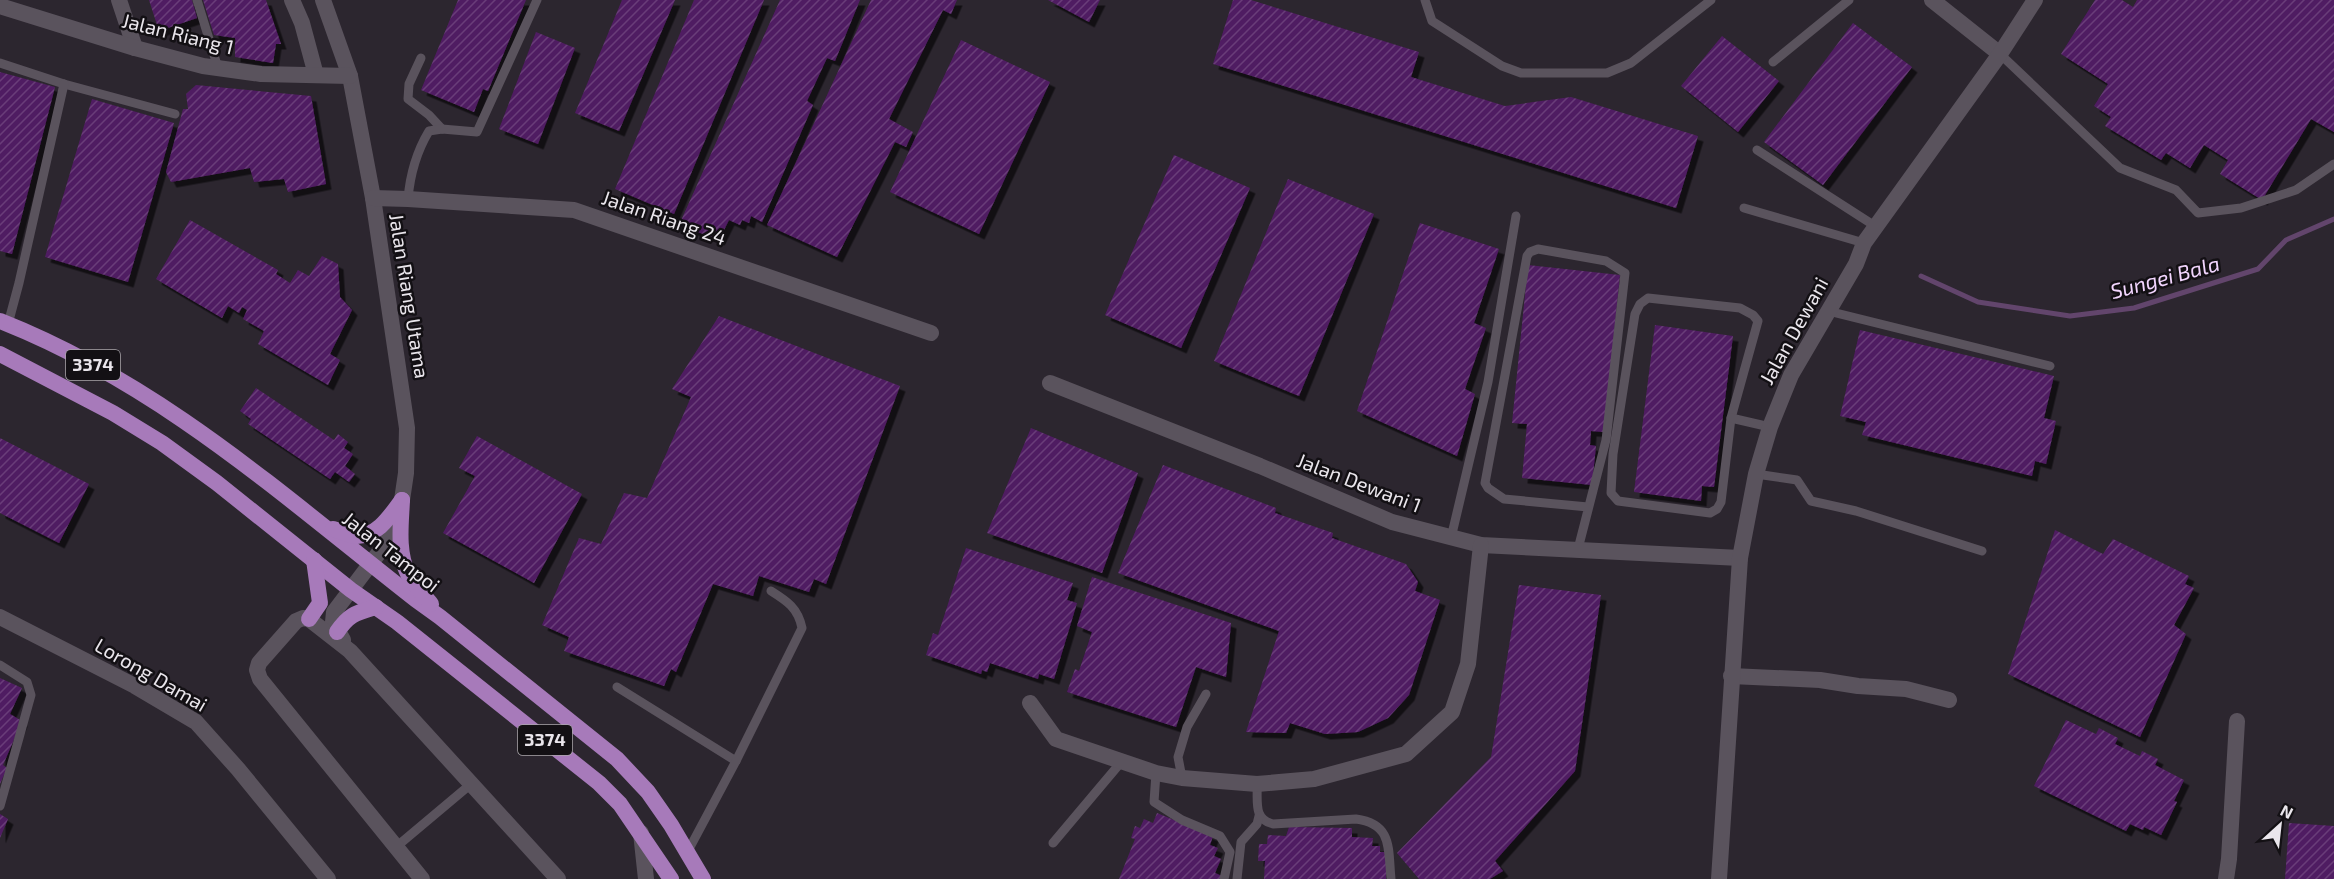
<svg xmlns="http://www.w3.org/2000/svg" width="2334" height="879" font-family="'Exo 2',sans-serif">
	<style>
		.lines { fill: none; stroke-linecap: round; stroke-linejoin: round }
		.stream { stroke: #62456c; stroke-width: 5 }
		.building { fill: url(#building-hatch); filter: url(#shadow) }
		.service { stroke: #5a535d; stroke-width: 9 }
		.minor { stroke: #5a535d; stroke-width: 16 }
		.tertiary { stroke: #5a535d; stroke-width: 16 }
		.primary { stroke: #a77aba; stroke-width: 16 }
		.labels { text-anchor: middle; stroke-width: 5; stroke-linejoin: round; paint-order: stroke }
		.shield { fill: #131014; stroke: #aaa6ab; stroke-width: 1.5 }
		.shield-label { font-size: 18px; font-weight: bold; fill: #eae6ec }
		.street-label { font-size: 20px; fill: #eae6ec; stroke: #131014 }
		.water-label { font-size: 21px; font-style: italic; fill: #f3d6ff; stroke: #131014 }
	</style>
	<defs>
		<pattern id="building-hatch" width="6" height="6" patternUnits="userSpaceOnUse" patternTransform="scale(1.5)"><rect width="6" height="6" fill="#501c62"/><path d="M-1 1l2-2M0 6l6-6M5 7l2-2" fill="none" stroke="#693d79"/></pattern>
		<filter id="shadow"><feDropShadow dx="5.5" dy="5.5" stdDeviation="0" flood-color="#0009"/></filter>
	</defs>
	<rect width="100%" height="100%" fill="#2c262f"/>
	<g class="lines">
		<path class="stream" d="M1921,276L1978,302L2070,316L2134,308L2258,269L2286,240L2334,219"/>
	</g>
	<g class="building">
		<path d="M149,0H192L197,18L159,31Z"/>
		<path d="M203,0H266L281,44H276L273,63L235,57V38L214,35Z"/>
		<path d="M458,0H526L488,91L483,89L474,112L421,90Z"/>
		<path d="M622,0H675L619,131L575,113Z"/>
		<path d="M694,0H764L674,214L615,189Z"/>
		<path d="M780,0H860L835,61L827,58L807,101L813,105L762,222L751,216L749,223L742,220L740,225L729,220L719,240L679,225Z"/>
		<path d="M871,0H957L951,14L943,10L889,119L913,132L906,147L895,142L837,257L767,225Z"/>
		<path d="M1048,0H1100L1089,22Z"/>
		<path d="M1233,0H1251L1419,52L1411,77L1505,106L1571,97L1698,136L1676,208L1213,64Z"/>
		<path d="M2095,0H2122L2133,7L2137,0H2334V132L2311,119L2262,200L2220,174L2228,160L2204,145L2190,168L2166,153L2161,160L2105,126L2111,117L2094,106L2108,84L2061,54Z"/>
		<path d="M1853,23L1912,67L1823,185L1764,142Z"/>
		<path d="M536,32L575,48L538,144L499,129Z"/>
		<path d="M1722,36L1779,81L1738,132L1681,86Z"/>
		<path d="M961,40L1050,82L979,234L890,192Z"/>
		<path d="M0,72L55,87L12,254L0,251Z"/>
		<path d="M196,85L311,96L326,184L288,192L284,179L254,182L250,168L171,182L166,172L183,109H188L186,94Z"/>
		<path d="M92,99L174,123L128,282L45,257Z"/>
		<path d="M1174,155L1250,188L1181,348L1105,315Z"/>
		<path d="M1288,179L1374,214L1299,396L1214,361Z"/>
		<path d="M190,220L278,270L276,274L290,283L298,270L309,276L322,256L338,264L340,297L352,310L330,354L340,360L328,385L258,344L264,331L243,319L247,310L242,307L239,313L228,306L222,318L156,279Z"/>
		<path d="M1420,223L1499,249L1474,323L1486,328L1465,389L1475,394L1457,456L1357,411Z"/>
		<path d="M1528,265L1620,275L1604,432L1591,431L1590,445L1596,446L1592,485L1522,478L1527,424L1512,423Z"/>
		<path d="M719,316L900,386L826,584L814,579L809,592L759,576L753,596L713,584L676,672L671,669L664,686L564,651L569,637L542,625L579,538L601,544L624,493L647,498L691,397L672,389Z"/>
		<path d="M1655,325L1733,336L1714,487L1702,486L1701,501L1634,492Z"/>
		<path d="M1860,330L2054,376L2044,418L2056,421L2046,464L2035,461L2032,476L1862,435L1866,422L1840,416Z"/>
		<path d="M256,388L334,440L338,434L348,442L344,448L353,454L345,466L355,474L349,482L335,472L330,479L248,424L251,419L240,411Z"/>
		<path d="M1031,428L1138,473L1102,573L987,533Z"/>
		<path d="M477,436L582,494L534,583L443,533L475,476L459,468Z"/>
		<path d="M0,438L89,484L59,543L0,513Z"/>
		<path d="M1163,465L1276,508L1275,513L1333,533L1332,538L1406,564L1418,582L1415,591L1440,600L1409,695L1388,718L1358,732L1325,734L1290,723L1286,733L1246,732L1279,631L1118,573Z"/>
		<path d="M2055,530L2103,554L2113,539L2189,576L2185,584L2194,588L2174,625L2186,634L2140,737L2008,674Z"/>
		<path d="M966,548L1073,583L1067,600L1077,603L1054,679L1039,674L1038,679L990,663L987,672L982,670L981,674L926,655L933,633L938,635Z"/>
		<path d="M1092,577L1231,623L1226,677L1196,667L1176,727L1067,692L1075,669L1079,671L1092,632L1077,626Z"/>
		<path d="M1519,585L1601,595L1575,771L1495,861L1503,871L1490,879H1419L1397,853L1491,757Z"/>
		<path d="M0,678L22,688L10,714L22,721L3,765L7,768L0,784Z"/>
		<path d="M2066,720L2096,734L2099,728L2118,738L2115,744L2140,756L2142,751L2158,759L2155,765L2184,780L2174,801L2177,802L2161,835L2144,827L2143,830L2130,824L2126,831L2034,786Z"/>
		<path d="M1157,813L1213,836L1210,845L1218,848L1214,856L1221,859L1215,873L1222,876L1221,879H1119L1135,839L1131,838L1135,826L1140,828L1144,819L1153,823Z"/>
		<path d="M0,814L8,819L0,838Z"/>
		<path d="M2289,823L2334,826V879H2285Z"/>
		<path d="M1289,827L1352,828V837L1373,838L1372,846H1380V852H1386V879H1264L1265,861H1258L1259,844H1267L1268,835L1286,836Z"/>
	</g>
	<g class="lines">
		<g class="service">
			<path d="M197,0L218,68"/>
			<path d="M1425,0L1432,21L1502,66L1521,73H1607L1631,63L1711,0"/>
			<path d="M2000,54L2120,168L2176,190L2198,213L2241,208L2296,190L2334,164"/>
			<path d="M421,58L409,84L408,99L429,115L442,129"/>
			<path d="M1773,62L1849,0"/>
			<path d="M0,63L64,84L175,114"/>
			<path d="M1757,150L1875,226"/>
			<path d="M408,199C410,175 417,151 429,131L442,129L477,132L537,0"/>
			<path d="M1744,208L1864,243"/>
			<path d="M1648,298L1740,308L1753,315L1758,321L1731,418L1721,502L1717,509L1710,513L1618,501L1611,493L1613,454L1635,314L1640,304Z"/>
			<path d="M1828,311L2050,366"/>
			<path d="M8,324L19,283L64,84"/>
			<path d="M1731,418L1770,427"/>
			<path d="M1756,474L1797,480L1811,501L1856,511L1982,551"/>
			<path d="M1451,538L1488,382L1516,216"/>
			<path d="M1578,549L1606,440L1625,273L1606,261L1538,249L1530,252L1527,256L1485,483L1488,488L1504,499L1588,507"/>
			<path d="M0,665L27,682L31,695L0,806"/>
			<path d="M617,687L736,761"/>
			<path d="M1156,773L1154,802L1182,820L1220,836L1230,852L1224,879"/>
			<path d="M1182,778L1178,757L1187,727L1206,694"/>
			<path d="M1257,784C1258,802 1253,819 1273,824L1356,819C1393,824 1388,849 1391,879"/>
			<path d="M1053,843L1122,761"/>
			<path d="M396,847L471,784"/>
			<path d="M688,851L736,761L802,628C798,608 787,601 771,591"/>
			<path d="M1237,879L1241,842L1257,824L1259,816"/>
		</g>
		<g class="minor">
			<path d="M119,0L135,48"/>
			<path d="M292,0L302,23L316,75"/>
			<path d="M323,0L350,76L373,198L407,428L406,473L402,500L387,542L334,612L333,622L343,640"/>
			<path d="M1932,0L2000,54"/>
			<path d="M0,6L135,48L203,66L261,74L350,76"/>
			<path d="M373,198L408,199L574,210L931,333"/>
			<path d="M1050,383L1260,466L1392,522L1481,545L1740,558"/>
			<path d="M0,617L135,686L196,722L238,769L328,879"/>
			<path d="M1731,676L1820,680L1858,686L1906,689L1949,700"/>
			<path d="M1030,703L1056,739L1156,773L1182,778L1257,784L1314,779L1406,754L1452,712L1468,664L1481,545"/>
			<path d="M641,833L646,879"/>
			<path d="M422,879L260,679L257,670L259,663L296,621L303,618L309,619L350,651L558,879"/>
			<path d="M2226,879L2229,859L2237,721"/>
		</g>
		<path class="tertiary" d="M1719,879L1740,558L1756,474L1770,427L1791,375L1856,264L1864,243L2000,54L2035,0"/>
		<g class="primary">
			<path d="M0,321C160,384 282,495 415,599L440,617L617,759L648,792L671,825L703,879"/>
			<path d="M0,354L113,413L162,443L217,483L351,590L397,622L599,783L620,804L671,879"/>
			<path d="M402,500C401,524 397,551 408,574C414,585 423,594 431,604"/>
			<path d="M333,529C340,531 349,536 357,536C378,536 390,516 402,500"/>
			<path d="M309,619L320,603L314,560"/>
			<path d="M337,632C349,614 356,613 376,607"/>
		</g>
	</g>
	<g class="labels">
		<g class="shield">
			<rect x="66" y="350" width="54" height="30" rx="4.5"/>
			<rect x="518" y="725" width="54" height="30" rx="4.5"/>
		</g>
		<g class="shield-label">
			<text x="93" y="371">3374</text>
			<text x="545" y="746">3374</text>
		</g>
		<g class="street-label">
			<text transform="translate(178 34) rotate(14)" y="7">Jalan Riang 1</text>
			<text transform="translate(664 218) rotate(19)" y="7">Jalan Riang 24</text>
			<text transform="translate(409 296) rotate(81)" y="7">Jalan Riang Utama</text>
			<text transform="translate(1794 331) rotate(-61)" y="7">Jalan Dewani</text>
			<text transform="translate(1359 483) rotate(21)" y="7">Jalan Dewani 1</text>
			<text transform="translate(391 552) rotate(38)" y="7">Jalan Tampoi</text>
			<text transform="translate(151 675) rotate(30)" y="7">Lorong Damai</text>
		</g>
		<g class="water-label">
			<text transform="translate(2165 278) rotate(-15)" y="7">Sungei Bala</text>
		</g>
	</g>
	<g transform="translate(2280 825) rotate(27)" stroke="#131014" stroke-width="4.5" paint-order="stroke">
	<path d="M0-4.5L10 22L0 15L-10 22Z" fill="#eae6ec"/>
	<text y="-9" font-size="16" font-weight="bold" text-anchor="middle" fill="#eae6ec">N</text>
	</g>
</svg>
